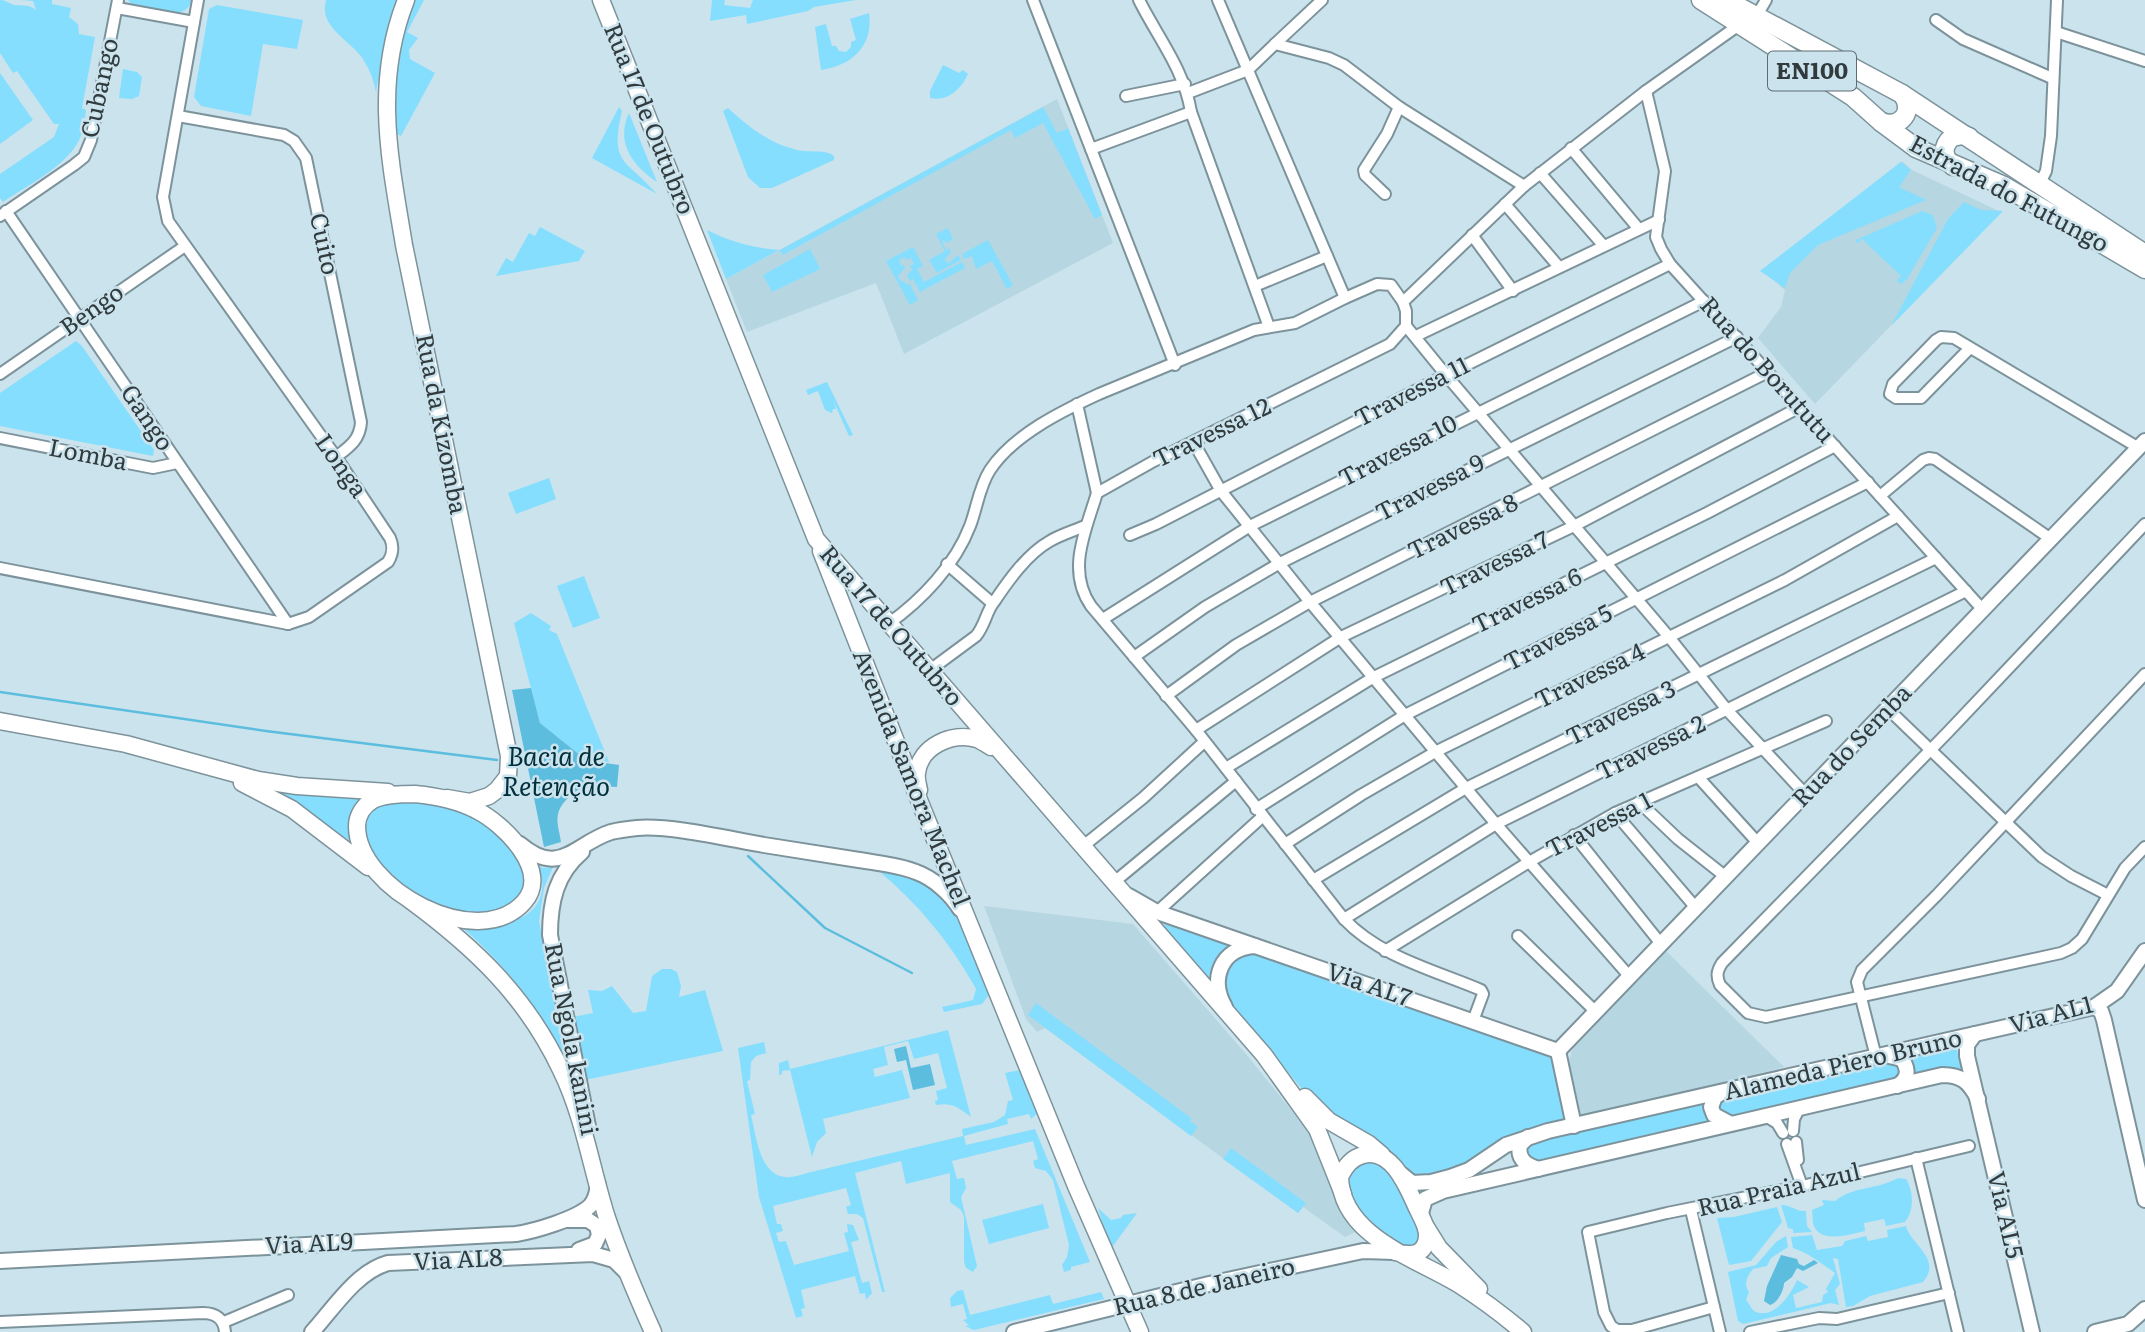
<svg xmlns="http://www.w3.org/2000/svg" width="2145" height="1332" font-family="Literata,serif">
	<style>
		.built { fill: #b6d7e2 }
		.green { fill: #85defe }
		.water { fill: #5cbddf }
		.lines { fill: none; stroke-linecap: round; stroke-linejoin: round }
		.stream { stroke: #5cbddf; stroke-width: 2.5 }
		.minor-casing { stroke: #7d939c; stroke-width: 14 }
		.tertiary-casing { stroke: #7d939c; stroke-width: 18 }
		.secondary-casing { stroke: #7d939c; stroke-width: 19 }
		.trunk-casing { stroke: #7d939c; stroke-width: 21 }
		.minor { stroke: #fff; stroke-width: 10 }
		.tertiary { stroke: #fff; stroke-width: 14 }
		.secondary { stroke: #fff; stroke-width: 16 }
		.trunk { stroke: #fff; stroke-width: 18 }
		.labels { text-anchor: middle; stroke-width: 5; stroke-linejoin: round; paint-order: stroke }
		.shield { fill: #cbe3ec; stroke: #5f6d72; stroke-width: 2 }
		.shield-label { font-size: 23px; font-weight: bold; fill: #313b3e }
		.street-label { font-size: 24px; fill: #313b3e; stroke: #cbe3ec }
		.water-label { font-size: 26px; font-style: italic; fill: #00303d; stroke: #cbe3ec }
	</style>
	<rect width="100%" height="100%" fill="#cbe3ec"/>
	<g class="built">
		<path d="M1057,99L1113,243L904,354L876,283L747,332L726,279Z"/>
		<path d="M1902,161L1912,170L2001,212L1815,404L1758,338L1781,307L1785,290L1762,271Z"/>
		<path d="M984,906L1133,924L1246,1054L1312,1136L1360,1230L1345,1237L1303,1207L1298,1213L1045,1028L1037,1032L1026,1019Z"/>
		<path d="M1665,950L1784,1067L1580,1119L1568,1065L1572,1050Z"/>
	</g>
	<g class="green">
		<path d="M0,0C7,0 9,4 15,5C24,6 28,4 36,10L33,1L21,0H52V4L71,8L69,17L78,24L79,34L95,37L82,108L86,110L85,118H82L80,127L83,128C78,161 29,184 3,202L0,198V174L54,137L59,124H54L17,71L13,73L0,53Z"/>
		<path d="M128,0H192C185,24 151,9 133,6Z"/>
		<path d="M326,0H398L386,34L376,92C373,78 369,67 360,55C345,37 319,26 326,0Z"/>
		<path d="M413,0H424L407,32L418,38L409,50L410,59L435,73L401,136L393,132C393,86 399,44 413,0Z"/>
		<path d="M712,0H725L724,5L750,8L753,0H856L814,7L808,11L747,24L746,15L710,21Z"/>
		<path d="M217,5L303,20L297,49L263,44L251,116L201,106L194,97L209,9Z"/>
		<path d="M869,13C874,46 851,66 821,70L815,27L826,24L832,46H836L839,51L846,52L851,47V42L856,40L850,19Z"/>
		<path d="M943,65L959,73L963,70L968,74C961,89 948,102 930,98V91Z"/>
		<path d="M123,69L137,72L142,77L139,96L132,99L119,98Z"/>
		<path d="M0,73L33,120L0,144Z"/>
		<path d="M619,107L622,111C609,166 627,159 657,194L592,158Z"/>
		<path d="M1043,107L1057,133L1068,128L1102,215L1095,219L1043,123L1015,138L1011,130L783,255L779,250L726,279L707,230C731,242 753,248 780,250Z"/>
		<path d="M728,108C749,127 768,143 797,150C808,153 826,149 834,156V160L772,188H760L748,177L723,111Z"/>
		<path d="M629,113L657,182C633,166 615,143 629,113Z"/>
		<path d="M1901,162L1911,170L1899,187L1926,200L1818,245L1790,273L1785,288L1760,271Z"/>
		<path d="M1964,202L1981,210L2003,211L1891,326L1948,219Z"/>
		<path d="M1922,211L1933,215L1937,228L1907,279L1901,284L1897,281L1901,276L1862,239L1857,244L1856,240Z"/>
		<path d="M540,227L585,251L579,261L496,276L506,258L513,262L529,233L535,236Z"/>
		<path d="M948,228L953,239L946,243L944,240L942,241L946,250L949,248L951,252L945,259L948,264L958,255L961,260L937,273L929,260L945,251L936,234Z"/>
		<path d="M988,240L1013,285L1007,289L992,261L976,269L972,256L964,259L962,254Z"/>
		<path d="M913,247L923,266L917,269L924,282L962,262L965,268L920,292L913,279L910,281L907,275L912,270L910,266L914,264L911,258L907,260L905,257L899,260L901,266L904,265L905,268L898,276L901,282L904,281L907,285L910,284L918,300L910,305L886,261Z"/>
		<path d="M810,249L820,269L772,292L763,275Z"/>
		<path d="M76,341L82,346L154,450L153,456L0,426V393Z"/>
		<path d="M827,382L853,435L849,436L833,400L836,409H833L832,413L825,410L818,391L808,395L806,390Z"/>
		<path d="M549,478L556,499L516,514L508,493Z"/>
		<path d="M584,576L600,618L573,628L557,586Z"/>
		<path d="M531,613L551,626L549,630L557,634L609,762L586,760L540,723L514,623Z"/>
		<path d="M264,789L362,795C350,810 348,822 350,841L300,806Z"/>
		<path d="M421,797L477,817L500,835L519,856L526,886L512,905C498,910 485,913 470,912C427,909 379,877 366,837C364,830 362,823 365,816C368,811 373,807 376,803Z"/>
		<path d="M539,866L543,868L553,867L544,888L539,921L568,1064C540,1010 505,963 458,924C498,931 557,921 539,866Z"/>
		<path d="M875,868C957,884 963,923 991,992L982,1004L944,1012L942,1007L973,1000L976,989C950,942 917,902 875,868Z"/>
		<path d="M1156,924L1167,925L1234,947L1214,963L1208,985Z"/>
		<path d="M1250,950L1549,1054L1555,1068L1566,1117L1564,1121L1502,1140L1491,1146L1473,1164L1421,1178L1409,1175L1387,1149L1343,1127L1308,1096L1230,1004L1223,994L1226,965Z"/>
		<path d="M662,969H671L677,972L681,986L679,997L705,990L723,1051L585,1080L573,1017L593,1013L588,990L602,991L612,986L633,1013L646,1011L652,976Z"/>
		<path d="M1036,1003L1191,1118L1190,1121L1198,1127L1191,1136L1028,1015Z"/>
		<path d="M948,1030L971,1117C959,1108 952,1102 936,1105L935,1101L938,1100L936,1091L947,1088L938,1053L914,1059L908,1041L884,1047L888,1065L873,1069L875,1077L902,1070L910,1098L823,1119L826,1133L817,1142L812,1157L790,1070L782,1071V1074L779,1075V1063L788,1060L790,1069Z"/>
		<path d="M764,1042L766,1053L756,1056L751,1062L750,1080L747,1081L755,1114L751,1115C756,1134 759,1175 785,1177C792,1178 800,1175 807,1173L963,1136L962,1129L994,1122L1005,1115L1008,1101L1013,1100L1005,1073L1020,1070L1038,1113L1031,1119L1029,1114L1007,1119L1008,1124L964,1136L966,1145L1035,1129L1090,1262L1071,1267V1270L1064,1272L1062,1265L1067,1257L1069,1245L1053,1180L1046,1171L1035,1168L1033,1161L1038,1159L1033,1141L952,1161L957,1179L964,1178L966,1188L961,1197L977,1266L973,1272L966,1268L964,1262V1216L961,1210L950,1202V1173L906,1184L901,1161L855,1173L885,1292H882L863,1218L857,1214H848L846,1207L851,1205L846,1188L773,1206L777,1224H781L783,1231L776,1233L779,1242L786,1241L794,1265L849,1251L844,1233L848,1232L847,1224L853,1225L859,1240L851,1242L862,1283L869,1281L872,1293L866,1300L865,1293L860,1294L855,1276L801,1290L805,1308L801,1309L803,1316L796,1318L759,1197L738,1048Z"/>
		<path d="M1950,1045L1956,1047L1964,1074L1911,1077L1905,1054Z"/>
		<path d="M1891,1057L1898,1060L1901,1074L1895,1079L1724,1118L1718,1115L1716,1101L1722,1096Z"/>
		<path d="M1708,1100L1714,1121L1538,1163L1528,1157L1526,1150L1529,1142Z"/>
		<path d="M1231,1148L1306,1203L1298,1213L1223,1159Z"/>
		<path d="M1371,1158L1391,1171L1422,1232L1418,1247L1406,1249C1381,1234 1338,1205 1349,1170Z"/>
		<path d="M1898,1178L1906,1179C1914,1191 1914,1212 1905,1222L1886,1226L1884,1219L1864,1223L1865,1231C1852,1234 1821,1244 1814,1226C1812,1222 1813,1215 1812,1210L1824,1205L1822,1200L1835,1201C1853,1186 1877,1190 1898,1178Z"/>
		<path d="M1043,1204L1049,1228L989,1244L982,1220Z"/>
		<path d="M1781,1205C1789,1204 1797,1212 1806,1211L1807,1226L1812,1232L1793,1233V1229L1788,1228Z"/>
		<path d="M1777,1207L1782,1222L1751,1261L1729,1265L1717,1218L1734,1217Z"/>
		<path d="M1098,1208L1111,1220L1121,1218L1123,1215L1137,1213L1110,1250Z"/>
		<path d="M1906,1226C1910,1244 1943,1259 1923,1282L1870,1296L1853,1306L1846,1307L1838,1259L1833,1258L1840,1284L1835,1290L1839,1305L1831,1303L1743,1324L1738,1321L1728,1272L1756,1265L1776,1242L1786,1236L1788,1247L1771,1258L1767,1266L1753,1269C1747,1277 1743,1283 1749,1292L1746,1300C1750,1304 1751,1310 1756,1312C1775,1319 1791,1294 1797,1280L1809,1287L1793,1295L1796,1308L1822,1302L1823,1295L1828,1292L1826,1289L1835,1273C1821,1263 1810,1254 1793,1248L1791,1237L1812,1235L1817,1250L1842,1246L1845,1241L1866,1236L1868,1241L1888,1237L1887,1230Z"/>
		<path d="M963,1290L970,1315L1050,1295L1053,1304L1101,1292L1104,1299L974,1330L965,1326L969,1325L963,1320L967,1319L963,1304L951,1307L950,1298L957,1291Z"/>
	</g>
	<g class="water">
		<path d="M531,688L540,723L586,760L619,765L617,787C595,786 582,782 566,800C562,804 559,809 558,814C556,823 560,834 561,842L544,847L512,690Z"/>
		<path d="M906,1046L911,1068L930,1064L935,1085L913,1090L906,1060L897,1062L894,1049Z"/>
		<path d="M1781,1255L1797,1259L1799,1264L1804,1266L1814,1260L1818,1263L1803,1271L1797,1268L1792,1277L1784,1283C1784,1291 1777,1303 1770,1305L1764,1301L1767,1286Z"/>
	</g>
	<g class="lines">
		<g class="stream">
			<path d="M0,692L266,731L497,760"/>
			<path d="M748,856L825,928L912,973"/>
		</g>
		<g class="minor-casing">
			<g id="minor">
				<path d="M1033,0L1175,365"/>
				<path d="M1139,0C1158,38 1184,69 1191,112L1269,327"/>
				<path d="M1218,0L1345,298"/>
				<path d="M117,8L194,22"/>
				<path d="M1756,17L1766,0"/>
				<path d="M1936,20L1963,39L2052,78"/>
				<path d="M1739,25L1646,91L1524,186L1403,302L1406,311V326L1446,375L1669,637L1728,711L1805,794"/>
				<path d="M2056,32L2145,61"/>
				<path d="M1275,44L1322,0"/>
				<path d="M1646,91L1665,171L1656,237L1661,249L1670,264L1983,610"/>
				<path d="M1188,93L1248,70L1275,44L1329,58L1344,65L1399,107L1524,186"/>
				<path d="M1126,96L1185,84"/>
				<path d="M178,116L284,135L294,141L306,158L361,422C360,440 349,447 336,457"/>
				<path d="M1571,148L1638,228"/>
				<path d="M1091,149L1191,112"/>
				<path d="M1540,173L1603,245"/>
				<path d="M2040,183L2046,171L2051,136L2057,0"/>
				<path d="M1385,194L1365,175L1364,170L1387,134L1399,107"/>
				<path d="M1505,204L1559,267"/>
				<path d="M6,211L288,624"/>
				<path d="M0,216L74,165L84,157L91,140L118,0"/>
				<path d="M1472,235L1513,291"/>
				<path d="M1255,286L1327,256"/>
				<path d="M1406,326L1390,344L1154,461L1097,493C1086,530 1066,570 1091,606L1196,730L1344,919C1380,957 1434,970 1481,990L1483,994L1473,1021"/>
				<path d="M1416,336L1659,220"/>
				<path d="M1970,348L1921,398H1896L1890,394L1893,384L1936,340L1941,337L1954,338L2139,448"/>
				<path d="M0,374L185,246"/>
				<path d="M1077,404L1097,493"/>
				<path d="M0,438L153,468L177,463"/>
				<path d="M1194,443L1221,491L1310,602L1496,824L1630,977"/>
				<path d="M1880,496L1923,460L1929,458L1935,459L2051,539"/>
				<path d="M2145,524L1948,732L1722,963C1717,971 1716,976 1720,985L1748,1013L1766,1017L2061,953L2072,948L2082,939L2125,868L2145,847"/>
				<path d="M1130,535L1156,524L1446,375L1670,264"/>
				<path d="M947,564L992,603"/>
				<path d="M0,568L288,624L309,617L388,562C393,554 394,547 390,538L336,457L168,221L163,197L198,0"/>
				<path d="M1103,619L1250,526L1704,301"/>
				<path d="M888,624C922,600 955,565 970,526C977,508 979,487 990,470C1013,435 1062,411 1099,394L1254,330L1295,323L1345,298L1377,284L1391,285L1403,302"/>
				<path d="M1134,657L1205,607L1280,563L1737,337"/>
				<path d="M930,670L976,636C985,625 986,612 994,602C1008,581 1027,554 1050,541C1060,535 1073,531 1085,526"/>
				<path d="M1166,696L1236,645L1310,602L1768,372"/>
				<path d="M1888,709L2042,857L2071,876L2108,895"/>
				<path d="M1196,730L1341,637L1574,526L1800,407"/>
				<path d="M1226,768L1374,677L1707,513L1835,446"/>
				<path d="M1699,778L1758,843"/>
				<path d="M1639,802L1678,839L1726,877"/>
				<path d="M1256,809L1405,715L1868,482"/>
				<path d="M1615,813L1696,908"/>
				<path d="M1574,835L1661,944"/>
				<path d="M1285,844L1361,795L1437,751L1785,580L1898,516"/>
				<path d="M1082,847L1143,798L1204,742"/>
				<path d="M1313,880L1466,788L1936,558"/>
				<path d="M1113,883L1236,781"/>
				<path d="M1157,912L1262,817"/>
				<path d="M1344,919L1496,824L1966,591"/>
				<path d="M1518,936L1596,1012"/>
				<path d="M1385,951L1529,862L1615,813L1826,721"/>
				<path d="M1876,1057L1857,982L1862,970L1937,895L2145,674"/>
				<path d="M1764,1115L1777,1123L1783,1133"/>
				<path d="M1793,1131L1794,1119L1800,1107"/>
				<path d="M1796,1142L1798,1160"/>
				<path d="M1787,1144L1802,1186"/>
				<path d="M1916,1158L1958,1332"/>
				<path d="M1691,1210L1720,1332"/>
				<path d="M1714,1307L1632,1330H1617L1611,1326L1604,1312L1588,1232L1667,1213L1802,1186L1969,1146"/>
				<path d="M0,1322L203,1313C216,1313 224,1319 225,1332"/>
				<path d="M224,1322L288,1295"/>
				<path d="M1750,1332L1819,1318L1837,1319L1949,1293"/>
			</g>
		</g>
		<g class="tertiary-casing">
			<g id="tertiary">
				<path d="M520,844C560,878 574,844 611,832C619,830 628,829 637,828C670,825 729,839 764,845C795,850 827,855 859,860C877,863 899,865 916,872C933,878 951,894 960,909"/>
				<path d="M582,852C556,874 550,902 550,935L588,1126"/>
				<path d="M1129,896L1157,912L1558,1051"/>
				<path d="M1225,1007C1209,979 1221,948 1255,946"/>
				<path d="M2094,1007L2101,1011L2104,1020L2145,1200"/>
				<path d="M1975,1034L1967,1045V1056L2032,1332"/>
				<path d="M1558,1051L2145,441"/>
				<path d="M1558,1051L1574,1126"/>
				<path d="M1885,1055L1902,1059C1909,1070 1909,1078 1897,1086"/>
				<path d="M1721,1093L1715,1097L1711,1107L1714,1115L1729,1123"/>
				<path d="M1528,1137L1520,1145C1517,1159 1526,1165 1538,1169"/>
				<path d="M1401,1174L1412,1183L1431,1182L1450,1177L1469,1170L1506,1145L1548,1131L2094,1007L2117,991L2145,951"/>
				<path d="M568,1220H588L597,1226L599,1235L595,1244L579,1250"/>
				<path d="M1423,1221L1421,1213L1425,1199L1443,1191L1942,1075C1962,1075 1969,1082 1978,1099"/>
				<path d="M0,1261L516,1234C535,1231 576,1219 590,1206C596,1200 597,1192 598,1185"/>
				<path d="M312,1332C334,1308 356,1272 388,1263L593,1254L614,1260L626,1272"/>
				<path d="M1014,1332L1209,1284L1363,1251L1395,1252"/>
				<path d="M2095,1332L2128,1324L2145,1309"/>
			</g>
		</g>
		<g class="secondary-casing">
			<g id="secondary">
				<path d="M406,0C373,84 390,160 404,245L509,756L508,776L497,790L489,796L470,802L447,798"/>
				<path d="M601,0L816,539L1264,1055L1317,1129L1343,1194"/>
				<path d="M821,551L921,805L1076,1186L1140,1332"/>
				<path d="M0,721L126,744L258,780L297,786L388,792"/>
				<path d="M242,783L292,809L368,867"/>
				<path d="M919,790C918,785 916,778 917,773C920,746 952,732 977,739C982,741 987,745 991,747"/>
				<path d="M415,794C436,796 457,800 476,810C503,823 552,871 524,902C478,954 357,889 357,826C357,815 364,805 373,800C385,794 402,794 415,794Z"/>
				<path d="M410,900C475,948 526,996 561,1070C584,1117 591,1168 607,1218C620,1257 636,1294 653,1332"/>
				<path d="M1305,1097L1329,1121L1369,1144L1382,1155"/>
				<path d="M1426,1227L1439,1248L1479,1289"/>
				<path d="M1395,1252C1407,1255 1422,1257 1426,1242C1430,1230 1421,1217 1416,1206C1407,1186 1391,1147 1363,1155C1351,1158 1345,1167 1340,1177C1341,1236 1417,1259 1458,1284C1480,1298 1503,1315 1523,1332"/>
			</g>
		</g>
		<g class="trunk-casing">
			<g id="trunk">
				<path d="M1701,0L1853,97L1881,122L1916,148L2004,186L2145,269"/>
				<path d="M1726,0L1902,94L2145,254"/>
				<path d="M1881,122C1901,129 1915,111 1902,94"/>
				<path d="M1953,166C1942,157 1942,146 1952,137L1963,135L1969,137"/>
			</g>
		</g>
		<use href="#minor" class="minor"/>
		<use href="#tertiary" class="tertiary"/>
		<use href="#secondary" class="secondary"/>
		<use href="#trunk" class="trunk"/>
	</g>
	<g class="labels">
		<rect class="shield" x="1768" y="51.5" width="88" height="39" rx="5"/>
		<g class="shield-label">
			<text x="1812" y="79">EN100</text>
		</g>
		<g class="street-label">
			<text transform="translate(100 88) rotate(-78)" y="8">Cubango</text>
			<text transform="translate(649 119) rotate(68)" y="8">Rua 17 de Outubro</text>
			<text transform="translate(2009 194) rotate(28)" y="8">Estrada do Futungo</text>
			<text transform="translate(324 244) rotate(78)" y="8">Cuito</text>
			<text transform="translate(92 310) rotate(-35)" y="8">Bengo</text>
			<text transform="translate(1767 370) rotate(48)" y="8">Rua do Borututu</text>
			<text transform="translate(1412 392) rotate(-27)" y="8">Travessa 11</text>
			<text transform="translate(147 418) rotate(56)" y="8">Gango</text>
			<text transform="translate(441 424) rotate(79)" y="8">Rua da Kizomba</text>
			<text transform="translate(1212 433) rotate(-26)" y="8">Travessa 12</text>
			<text transform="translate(1398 451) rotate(-27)" y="8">Travessa 10</text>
			<text transform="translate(88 455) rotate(11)" y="8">Lomba</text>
			<text transform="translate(341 466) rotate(55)" y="8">Longa</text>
			<text transform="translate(1430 488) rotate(-27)" y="8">Travessa 9</text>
			<text transform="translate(1463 527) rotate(-26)" y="8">Travessa 8</text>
			<text transform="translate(1495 564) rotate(-26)" y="8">Travessa 7</text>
			<text transform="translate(1527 601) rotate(-26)" y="8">Travessa 6</text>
			<text transform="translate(891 626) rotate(49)" y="8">Rua 17 de Outubro</text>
			<text transform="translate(1558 638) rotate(-27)" y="8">Travessa 5</text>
			<text transform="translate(1590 676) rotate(-26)" y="8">Travessa 4</text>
			<text transform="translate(1621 713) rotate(-26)" y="8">Travessa 3</text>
			<text transform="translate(1852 746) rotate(-46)" y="8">Rua do Semba</text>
			<text transform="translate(1651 748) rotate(-26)" y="8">Travessa 2</text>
			<text transform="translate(911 778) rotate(68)" y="8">Avenida Samora Machel</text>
			<text transform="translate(1599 825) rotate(-27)" y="8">Travessa 1</text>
			<text transform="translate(1369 985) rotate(19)" y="8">Via AL7</text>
			<text transform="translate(2051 1015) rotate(-15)" y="8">Via AL1</text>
			<text transform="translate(571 1039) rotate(79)" y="8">Rua Ngola kanini</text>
			<text transform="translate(1843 1065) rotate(-13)" y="8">Alameda Piero Bruno</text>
			<text transform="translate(1779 1190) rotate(-13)" y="8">Rua Praia Azul</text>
			<text transform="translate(2005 1215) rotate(77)" y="8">Via AL5</text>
			<text transform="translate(309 1244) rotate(-3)" y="8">Via AL9</text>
			<text transform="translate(458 1260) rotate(-3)" y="8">Via AL8</text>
			<text transform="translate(1204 1287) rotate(-13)" y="8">Rua 8 de Janeiro</text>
		</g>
		<g class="water-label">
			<text x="556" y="766">Bacia de<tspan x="556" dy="30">Retenção</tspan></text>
		</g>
	</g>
</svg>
